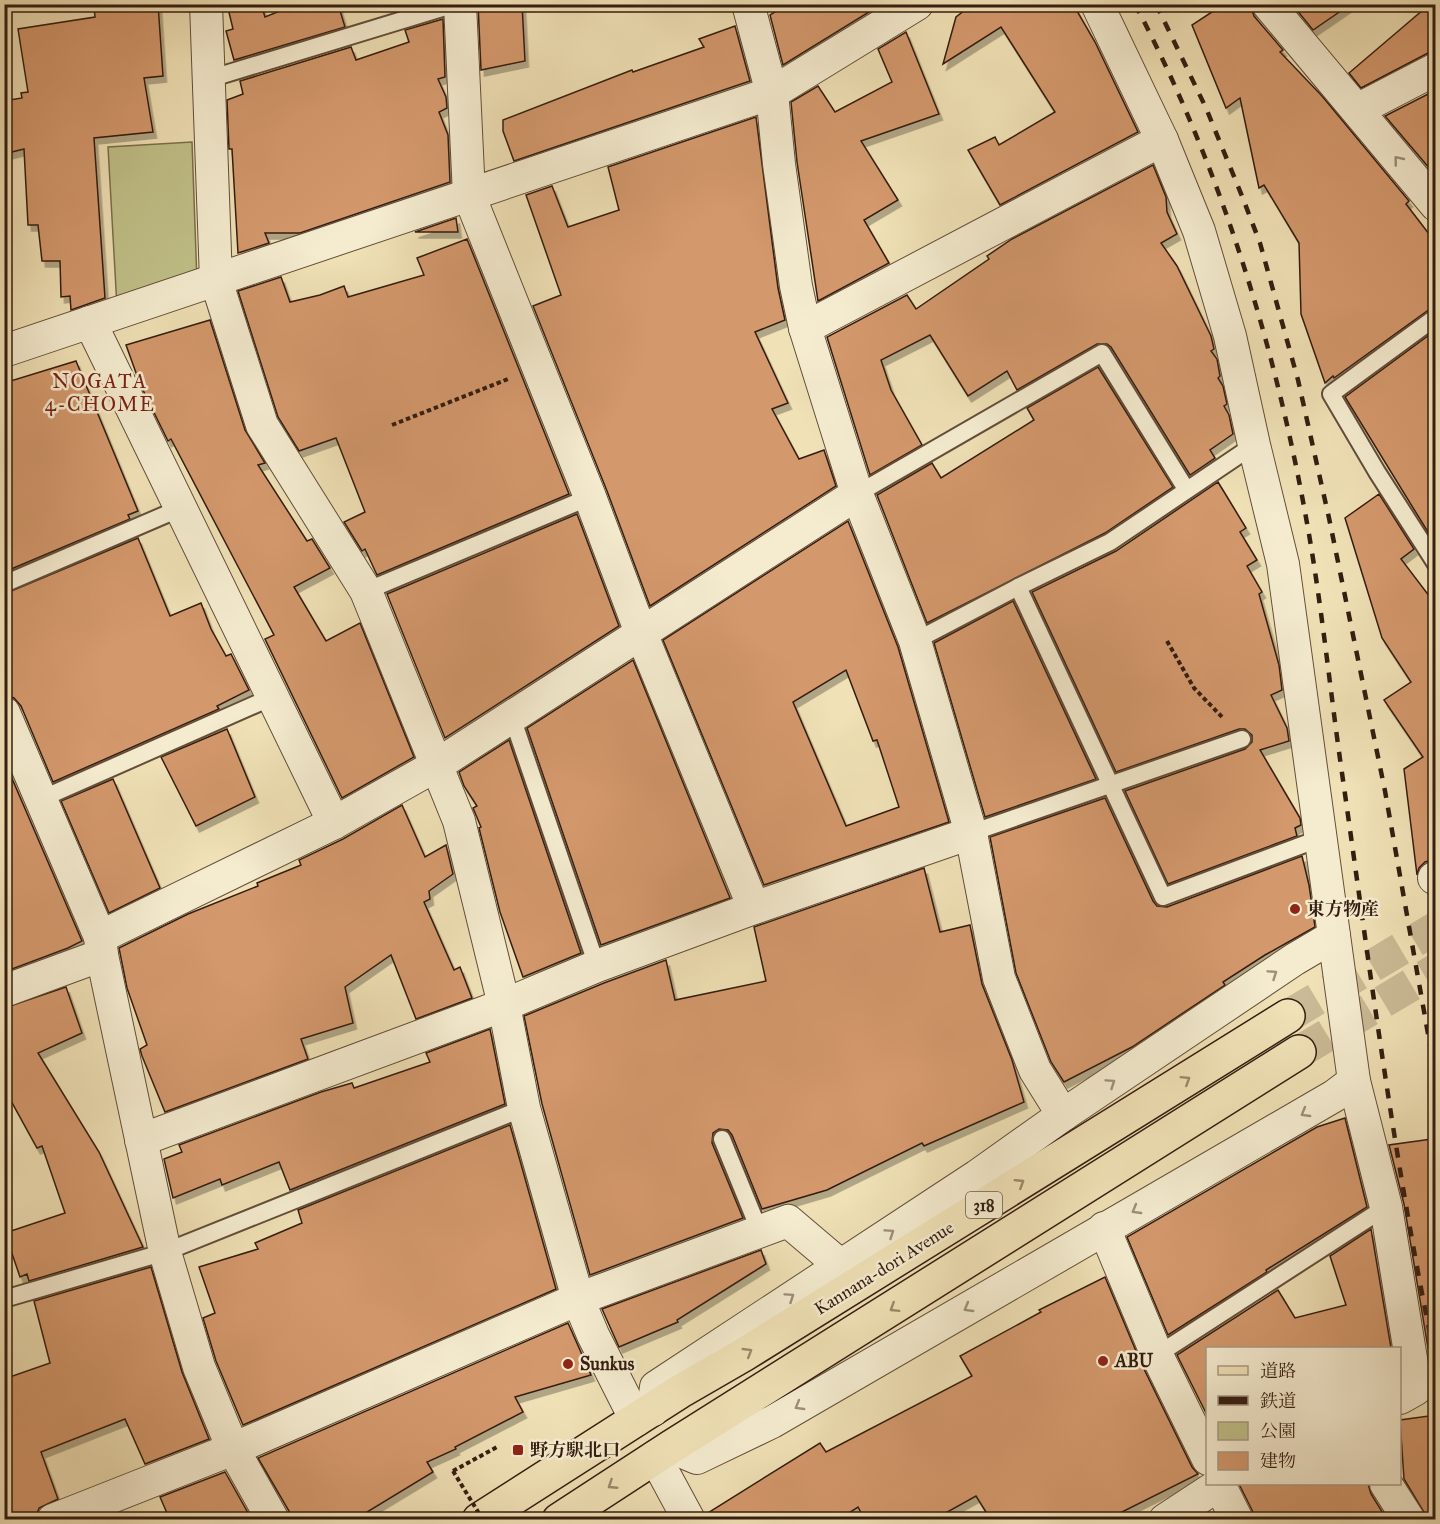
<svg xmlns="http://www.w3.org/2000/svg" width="1440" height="1524" font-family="'IM FELL Great Primer','Noto Serif JP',serif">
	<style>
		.green { fill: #c1c189; stroke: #7a6f4d; stroke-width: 1.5 }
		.building { fill: #d3986c; stroke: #341d11; stroke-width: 1.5; fill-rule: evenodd; filter: url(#shadow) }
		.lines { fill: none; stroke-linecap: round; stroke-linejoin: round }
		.primary-tunnel { stroke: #caba95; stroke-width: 33; stroke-dasharray: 33 16; stroke-linecap: butt }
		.lane-casing { stroke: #634e3a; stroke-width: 20 }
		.street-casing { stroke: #634e3a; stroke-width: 34 }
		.primary-casing { stroke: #341d11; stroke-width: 36 }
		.path { stroke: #341d11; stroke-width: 4; stroke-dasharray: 4.5 3; stroke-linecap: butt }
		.lane { stroke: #f5ecd0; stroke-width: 16 }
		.street { stroke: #f5ecd0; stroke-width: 32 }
		.primary { stroke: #f0e1b6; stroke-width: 33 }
		.rail { stroke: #341d11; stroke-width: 4.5; stroke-dasharray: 10 10; stroke-linecap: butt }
		.path-bridge { stroke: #341d11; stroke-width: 4; stroke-dasharray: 4.5 3; stroke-linecap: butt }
		.oneway { stroke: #9e8f7a }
		.oneway2 { stroke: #9b896c }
		.poi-dot { fill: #8f2418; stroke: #f5ecd0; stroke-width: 2 }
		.labels { text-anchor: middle; stroke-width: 5; stroke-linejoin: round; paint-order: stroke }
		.shield { fill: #f5ecd0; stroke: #6e5b4a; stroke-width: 1.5 }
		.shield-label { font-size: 16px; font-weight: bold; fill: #341d11 }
		.poi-label { font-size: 18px; font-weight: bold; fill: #341d11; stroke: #f5ecd0; text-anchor: start }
		.street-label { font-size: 18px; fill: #341d11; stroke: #f5ecd0 }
		.neighbourhood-label { font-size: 20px; letter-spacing: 1.5px; fill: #7a1f14; stroke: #f5ecd0 }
	</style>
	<defs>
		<filter id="shadow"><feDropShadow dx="3.5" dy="6" stdDeviation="0" flood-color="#0004"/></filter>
	</defs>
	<rect width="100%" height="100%" fill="#f0e1b6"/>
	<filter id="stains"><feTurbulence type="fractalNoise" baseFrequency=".00333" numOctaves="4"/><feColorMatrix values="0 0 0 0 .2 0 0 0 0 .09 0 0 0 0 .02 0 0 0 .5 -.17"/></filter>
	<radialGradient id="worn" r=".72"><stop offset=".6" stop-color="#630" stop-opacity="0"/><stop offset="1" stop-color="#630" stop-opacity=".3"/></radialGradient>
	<path class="green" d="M192,142L197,282L117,307L108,147Z"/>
	<g class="building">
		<path d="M113,4H158L163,76L144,78L153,132L94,138L105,298L71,310L70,296L61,297L60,261H42L38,225H28L24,149L4,154V101L22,98L21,93L28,92L18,29L95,17L94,7Z"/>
		<path d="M227,4H261L265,17L297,4H338L345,27L234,60L226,31L233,29Z"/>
		<path d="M478,4H522L525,61L481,70Z"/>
		<path d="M787,4H882L783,65L770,15Z"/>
		<path d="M973,4H1073L1095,42L1138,132L1000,205L968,150L995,137L999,145L1055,112L1001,27L943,64L956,17Z"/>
		<path d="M1224,4H1250L1254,16L1283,50L1280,52L1322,96L1409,201L1406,204L1436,243V307L1430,309L1334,378L1333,376L1325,383L1301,314L1299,243L1264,185L1259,188L1240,98L1226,108L1192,25Z"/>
		<path d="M1292,4H1351L1313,30Z"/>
		<path d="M1430,4H1436V51L1428,53L1361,88L1349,73Z"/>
		<path d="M443,19L445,77L438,79L446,97L447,108L439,112L448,135L450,182L300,233H265L269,243L238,253L232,149H229L227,100L243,94L240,81L351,47L356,60L409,42L405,30Z"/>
		<path d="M735,26L750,81L514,161L503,131V120L632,70L633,72L704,47L699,39Z"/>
		<path d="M906,32L939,114L861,141L898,200L864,220L889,263L818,301L797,162L791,102L818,86L835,112L892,82L878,49Z"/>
		<path d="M1436,90V176L1385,116Z"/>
		<path d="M756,117L778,288L785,320L755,332L788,403L772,409L799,459L824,450L836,486L650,606L607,491L533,306L561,295L526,195L552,186L568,227L619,210L608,167Z"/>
		<path d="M1153,165L1166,197L1167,212L1177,234L1161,243L1177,266L1211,336L1214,349L1211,351L1217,359L1220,376L1218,378L1223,386L1227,404L1224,406L1229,415L1233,434L1210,450L1215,458L1190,475L1111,347L1107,344H1097L1017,390L1007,371L968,396L930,335L881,360L891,390L922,445L870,475L827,337L907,295L916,309L989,259L987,256L1012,239Z"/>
		<path d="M456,218L458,232H415Z"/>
		<path d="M467,239L569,494L377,575L365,549L362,551L344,522L365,512L336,438L299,451L278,417L238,291L281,277L290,302L320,295L344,286L348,297L424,275L417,258Z"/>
		<path d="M210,320L245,430L265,463L258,465L307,541L312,539L330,568L294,587L326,641L360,623L414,757L342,798L265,639L274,635L171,439L168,441L140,384L126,345Z"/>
		<path d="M1436,330V533L1431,537L1345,397Z"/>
		<path d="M76,361L138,511L128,515L130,519L4,572V383Z"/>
		<path d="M1098,367L1173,487L1105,533L927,623L877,495L932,463L941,478L1034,420L1027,408Z"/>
		<path d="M1218,482L1246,528L1240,532L1257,560L1247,566L1262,592L1259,594L1279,665L1282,690L1271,695L1287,728L1289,741L1260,750L1300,818L1301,825L1295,828L1297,836L1168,884L1125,791L1245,749L1252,742V735L1245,729H1239L1116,772L1032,592L1116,551Z"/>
		<path d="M1379,494L1414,549L1401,559L1436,605V859L1425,862L1419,868L1417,875L1404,769L1423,757L1384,700L1411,682L1382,638L1345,518Z"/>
		<path d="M577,514L619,626L445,738L387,594Z"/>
		<path d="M848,521L898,647L949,822L764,885L663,640ZM846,670L873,741L877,740L899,807L846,826L793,702Z"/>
		<path d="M138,538L170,616L201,603L211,629L226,656L231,654L249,690L217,706L219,709L53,782L21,706L14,698L4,695V594Z"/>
		<path d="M1013,601L1096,779L985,817L934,643Z"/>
		<path d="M633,660L730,898L601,945L527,728Z"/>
		<path d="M227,729L255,797L196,826L161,757Z"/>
		<path d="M509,740L581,953L523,977L500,912L479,828L481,827L473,808L477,806L464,786L459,772Z"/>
		<path d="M4,760L82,941L68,948L4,972Z"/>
		<path d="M113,779L160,888L109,913L61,801Z"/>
		<path d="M1105,798L1153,901L1157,906L1167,907L1302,856L1309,885L1315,927L1265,955L1223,982L1225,985L1132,1047L1064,1082L1051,1062L1016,973L990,837Z"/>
		<path d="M402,805L425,857L446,845L453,874L429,891L430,899L424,902L454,970L460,967L472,998L416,1019L391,955L345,987L353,1023L301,1039L308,1059L165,1112L142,1056L140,1049L147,1045L127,988L119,948L188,914L258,886L257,883L301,865L299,860L343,839Z"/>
		<path d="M924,868L940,932L970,925L982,984L1012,1060L1024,1102L924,1146L922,1143L827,1190L762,1209L732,1135L728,1130L719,1129L713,1133L712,1143L743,1218L590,1275L542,1104L524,1016L604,983L666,960L675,1000L766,981L754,927Z"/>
		<path d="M66,987L82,1033L38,1053L99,1152L143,1247L29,1281L27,1274L20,1277L5,1233L65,1213L42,1146L37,1148L4,1088V1008Z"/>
		<path d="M490,1029L505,1104L290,1190L279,1162L222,1185L220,1179L173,1198L164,1159L182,1152L179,1145L321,1092L352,1083L354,1088L430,1062L426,1053Z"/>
		<path d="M1345,1118L1367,1207L1266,1270L1267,1272L1168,1335L1127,1237L1317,1127Z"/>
		<path d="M510,1125L556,1289L243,1425L216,1361L203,1318L215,1313L199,1267L258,1249L255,1243L302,1223L298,1210Z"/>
		<path d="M1432,1139H1436V1348H1428L1404,1204L1389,1145Z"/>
		<path d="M1371,1229L1391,1348H1208V1417L1177,1355L1278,1290L1295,1318L1346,1305L1330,1256Z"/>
		<path d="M761,1250L766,1264L677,1320L678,1322L619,1347L602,1309Z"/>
		<path d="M151,1267L182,1372L209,1439L145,1464L125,1419L41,1452L58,1499L39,1508L35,1520H4V1379L50,1363L34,1301Z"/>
		<path d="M1105,1277L1141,1363L1192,1467L1198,1474L1106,1520H991L976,1496L933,1520H865L858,1507L838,1520H707L706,1514L820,1443L826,1452L972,1376L960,1356L1041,1312L1039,1310Z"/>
		<path d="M568,1323L591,1375L515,1397L523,1412L455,1447L456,1449L427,1462L433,1472L354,1520H291L289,1511L258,1458Z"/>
		<path d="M1436,1415V1513L1425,1514L1404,1479L1400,1420Z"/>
		<path d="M225,1472L252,1520H170L160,1497Z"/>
		<path d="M1239,1484H1368L1371,1494L1386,1518L1255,1520L1253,1512Z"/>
	</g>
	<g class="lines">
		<g class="primary-tunnel">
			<path d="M1288,1016L1436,928"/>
			<path d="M1299,1052L1436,970"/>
		</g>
		<g class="lane-casing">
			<g id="lane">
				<path d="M209,79L455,4"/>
				<path d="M1436,317L1331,394L1377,472L1436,564"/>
				<path d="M857,494L1102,353L1186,489"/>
				<path d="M4,584L181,508"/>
				<path d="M1018,587L1163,897L1321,838"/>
				<path d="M366,591L590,497"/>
				<path d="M915,641L1018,587L1110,542L1254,445"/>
				<path d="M512,717L597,966"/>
				<path d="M41,799L272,697"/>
				<path d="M971,833L1242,739"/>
				<path d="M722,1139L760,1232"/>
				<path d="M4,1299L165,1252L524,1108"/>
				<path d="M1157,1355L1386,1207"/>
			</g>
		</g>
		<g class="street-casing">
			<g id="street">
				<path d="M206,4L216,280L262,425L366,591L459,821L504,1005L524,1108L578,1299L593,1335L636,1420"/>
				<path d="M460,4L469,195L590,497L641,633L754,908"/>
				<path d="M748,4L772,93L779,164L796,286L805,328L857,494L915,641L971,833L999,978L1035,1070L1063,1115"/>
				<path d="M1097,4L1162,140L1199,231L1230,336L1254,445L1283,564L1354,1081L1386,1207L1416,1389L1400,1398"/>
				<path d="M1268,4L1436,205"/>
				<path d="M1357,110L1436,69"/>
				<path d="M90,322L334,823"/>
				<path d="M805,328L1162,140"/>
				<path d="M4,351L772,93L917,4"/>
				<path d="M4,713L100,937L102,955L165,1252L199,1367L233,1449L273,1520"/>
				<path d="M1434,878L1436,877"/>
				<path d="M100,937L334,823L437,765L857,494"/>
				<path d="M4,991L102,955"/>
				<path d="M141,1140L504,1005L597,966L754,908L971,833"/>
				<path d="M1104,1228L1157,1355L1208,1459"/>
				<path d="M653,1410L656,1387L977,1176L1063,1115L1295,959L1334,936"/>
				<path d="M671,1447L697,1458L772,1422L1334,1096L1354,1081"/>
				<path d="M655,1457L689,1520"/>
				<path d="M1219,1484L1237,1520"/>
				<path d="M1386,1484L1409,1520"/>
				<path d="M53,1520L233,1449L578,1299L788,1221L841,1266"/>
				<path d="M1165,1520L1220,1484"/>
			</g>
		</g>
		<g class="primary-casing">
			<g id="primary">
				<path d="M479,1520L679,1392L743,1355L1288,1016"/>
				<path d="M559,1520L671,1447L1299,1052"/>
			</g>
		</g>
		<g class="path">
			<path d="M392,425L508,379"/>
			<path d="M1167,641L1194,688L1223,718"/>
			<path d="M453,1471L497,1447"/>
		</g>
		<use href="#lane" class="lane"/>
		<use href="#street" class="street"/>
		<use href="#primary" class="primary"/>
		<g class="rail">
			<path d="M1135,4C1220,166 1275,344 1307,523C1321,601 1329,680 1340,759C1369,961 1394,1164 1436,1363"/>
			<path d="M1156,4L1206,108L1242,196L1260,243L1298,380L1329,518L1385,791L1436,1079"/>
		</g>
		<path class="path-bridge" d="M453,1471L483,1520"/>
	</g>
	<defs><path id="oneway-chevron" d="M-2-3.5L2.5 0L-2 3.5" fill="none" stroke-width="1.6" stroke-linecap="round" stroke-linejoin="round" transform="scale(1.5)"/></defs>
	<g class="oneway">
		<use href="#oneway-chevron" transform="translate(1398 160) rotate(-129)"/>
		<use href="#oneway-chevron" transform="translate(1273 974) rotate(-34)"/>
		<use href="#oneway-chevron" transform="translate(1111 1083) rotate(-34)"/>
		<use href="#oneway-chevron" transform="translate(1305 1113) rotate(150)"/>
		<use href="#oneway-chevron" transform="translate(1136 1210) rotate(150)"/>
		<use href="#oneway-chevron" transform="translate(890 1233) rotate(-34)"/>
		<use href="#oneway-chevron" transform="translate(790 1297) rotate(-34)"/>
		<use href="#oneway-chevron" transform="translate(968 1308) rotate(150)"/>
		<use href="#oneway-chevron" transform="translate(799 1406) rotate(150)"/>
	</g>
	<g class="oneway2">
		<use href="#oneway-chevron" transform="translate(1186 1080) rotate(-32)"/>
		<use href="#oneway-chevron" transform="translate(1020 1183) rotate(-32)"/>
		<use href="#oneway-chevron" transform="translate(894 1308) rotate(148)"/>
		<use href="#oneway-chevron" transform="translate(748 1352) rotate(-31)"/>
		<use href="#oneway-chevron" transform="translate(612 1485) rotate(147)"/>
	</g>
	<g class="poi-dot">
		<circle cx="1295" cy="909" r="6"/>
		<circle cx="1103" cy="1361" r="6"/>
		<circle cx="568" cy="1364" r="6"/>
		<rect x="512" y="1444" width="12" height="12" rx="3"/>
	</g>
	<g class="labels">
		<rect class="shield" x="966" y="1192" width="36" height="26" rx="4.5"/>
		<g class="shield-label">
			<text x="984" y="1211">318</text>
		</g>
		<g class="poi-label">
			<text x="1307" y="915">東方物産</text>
			<text x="1115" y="1367">ABU</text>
			<text x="580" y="1370">Sunkus</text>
			<text x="530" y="1456">野方駅北口</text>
		</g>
		<g class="street-label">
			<text transform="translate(884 1268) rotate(-32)" y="6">Kannana-dori Avenue</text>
		</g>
		<g class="neighbourhood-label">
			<text x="100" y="388">NOGATA<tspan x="100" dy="23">4-CHOME</tspan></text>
		</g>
	</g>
	<rect width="1440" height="1524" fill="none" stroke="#f0e1b6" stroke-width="24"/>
	<rect x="6" y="6" width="1428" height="1512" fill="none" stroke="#341d11" stroke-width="3"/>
	<rect x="12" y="12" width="1416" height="1500" fill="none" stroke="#341d11" stroke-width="1.5"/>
	<rect x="1206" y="1347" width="195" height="138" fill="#f5ecd0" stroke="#a89984" stroke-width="1.5"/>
	<rect x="1218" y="1366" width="30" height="9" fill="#f0e1b6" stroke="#a89984" stroke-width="1.5"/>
	<text x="1260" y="1377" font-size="18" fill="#341d11">道路</text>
	<rect x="1218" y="1396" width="30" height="9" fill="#341d11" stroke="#a89984" stroke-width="1.5"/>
	<text x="1260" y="1407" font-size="18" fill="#341d11">鉄道</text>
	<rect x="1218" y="1422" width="30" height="18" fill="#c1c189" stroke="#a89984" stroke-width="1.5"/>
	<text x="1260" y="1437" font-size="18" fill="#341d11">公園</text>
	<rect x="1218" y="1452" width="30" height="18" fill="#d3986c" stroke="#a89984" stroke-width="1.5"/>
	<text x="1260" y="1467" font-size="18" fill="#341d11">建物</text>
	<rect width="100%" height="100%" filter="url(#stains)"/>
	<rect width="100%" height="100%" fill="url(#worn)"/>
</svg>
